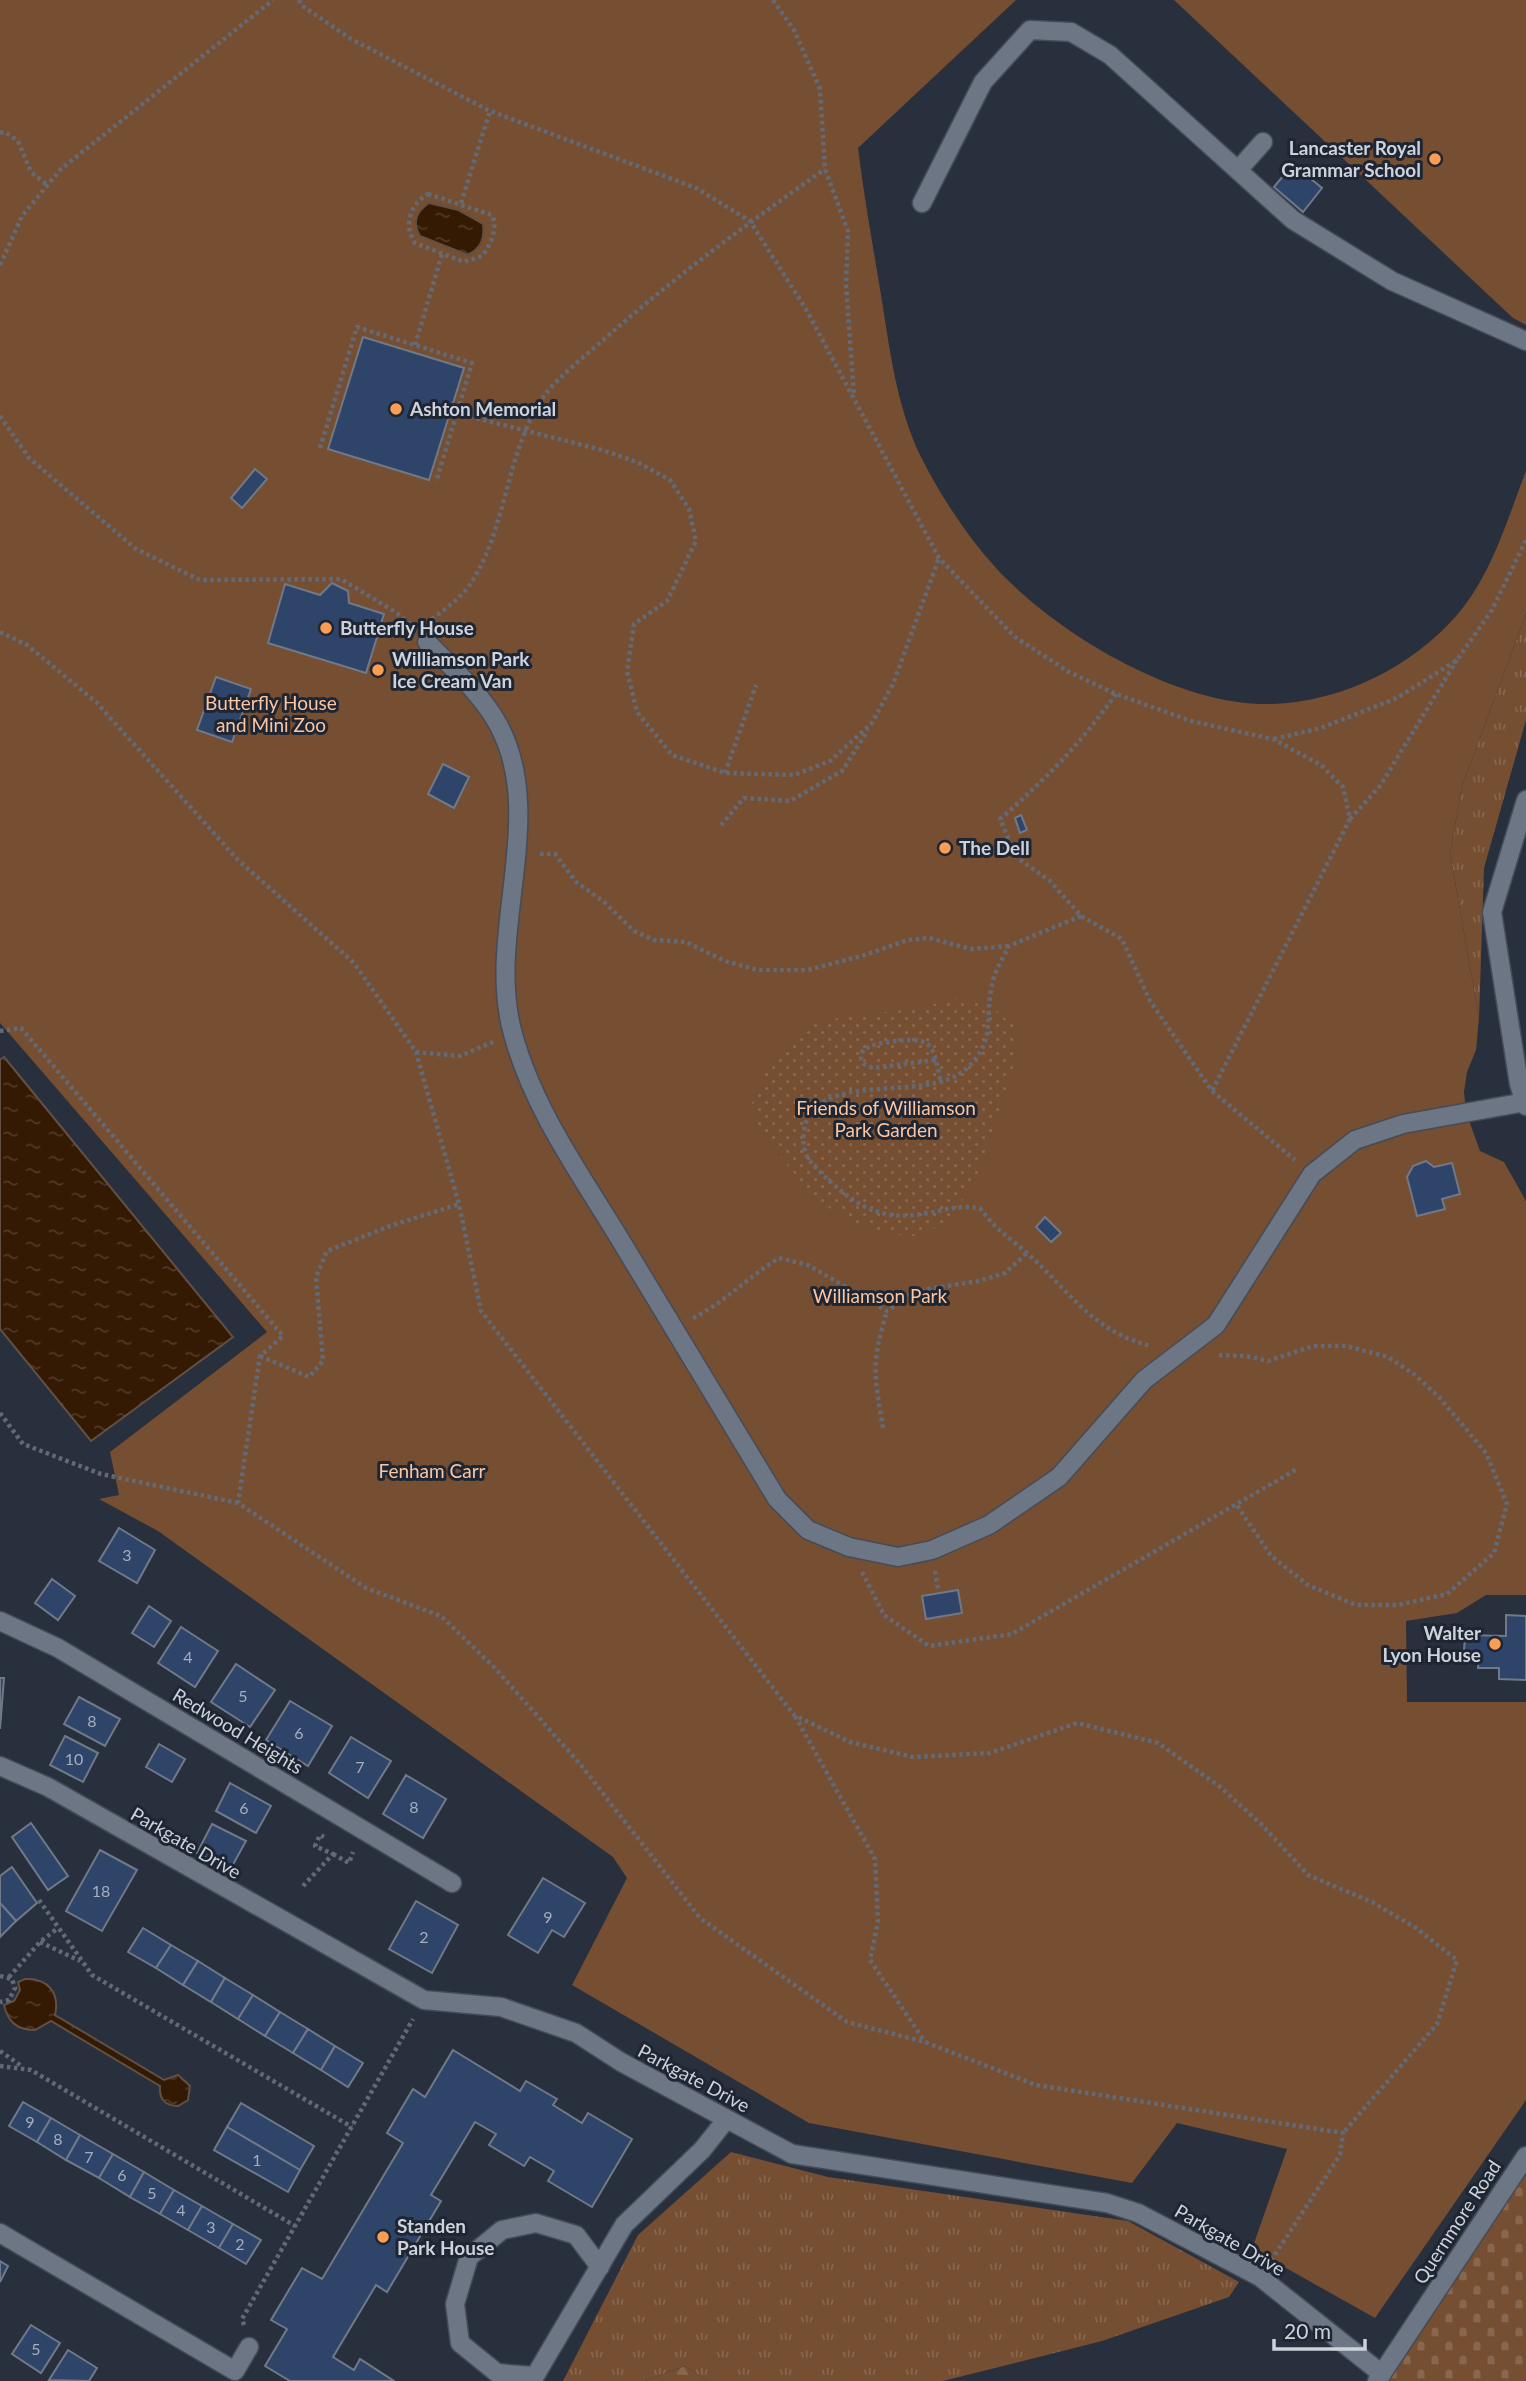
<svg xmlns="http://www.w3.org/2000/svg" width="1526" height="2381" font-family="Lato,sans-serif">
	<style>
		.grass { fill: url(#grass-tufts) }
		.forest { fill: url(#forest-firs) }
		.cemetery { fill: url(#cemetery-stones) }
		.park { fill: #764e31 }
		.garden { fill: url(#garden-dots) }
		.water { fill: url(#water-ripples); stroke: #625044; stroke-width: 2 }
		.building { fill: #2e4469; stroke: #6f7988; stroke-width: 2 }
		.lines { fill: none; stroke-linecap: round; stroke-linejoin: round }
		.minor-casing { stroke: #454c57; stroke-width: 21 }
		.path { stroke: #636a75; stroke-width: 4.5; stroke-dasharray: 3.5 3.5; stroke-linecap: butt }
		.minor { stroke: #6c7685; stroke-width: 18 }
		.poi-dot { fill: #fc9d54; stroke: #1e2633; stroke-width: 2.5 }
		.labels { text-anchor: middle; stroke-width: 6; stroke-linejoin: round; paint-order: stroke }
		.number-label { font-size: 16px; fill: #a5aebe }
		.poi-label { font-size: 19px; font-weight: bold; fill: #cdd2db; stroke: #1e2633; text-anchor: start }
		.park-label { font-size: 19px; fill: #fcc5a0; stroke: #1e2633 }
		.street-label { font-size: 19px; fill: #cdd2db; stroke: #1e2633 }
	</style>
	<defs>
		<pattern id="grass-tufts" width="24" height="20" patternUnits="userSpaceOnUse" patternTransform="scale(1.75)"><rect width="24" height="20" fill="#764e31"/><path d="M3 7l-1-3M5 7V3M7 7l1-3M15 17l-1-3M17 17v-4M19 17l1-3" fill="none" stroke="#88674e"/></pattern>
		<pattern id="forest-firs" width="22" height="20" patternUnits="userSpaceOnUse" patternTransform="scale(1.75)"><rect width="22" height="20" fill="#764e31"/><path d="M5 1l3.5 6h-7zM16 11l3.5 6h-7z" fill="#88674e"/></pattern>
		<pattern id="cemetery-stones" width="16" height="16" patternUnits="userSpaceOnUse" patternTransform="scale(1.75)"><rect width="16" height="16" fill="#764e31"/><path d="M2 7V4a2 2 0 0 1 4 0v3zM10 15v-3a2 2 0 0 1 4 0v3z" fill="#88674e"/></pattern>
		<pattern id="garden-dots" width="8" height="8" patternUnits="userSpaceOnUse" patternTransform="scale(1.75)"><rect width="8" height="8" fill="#764e31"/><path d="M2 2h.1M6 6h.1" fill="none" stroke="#88674e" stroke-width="1.8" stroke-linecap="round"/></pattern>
		<pattern id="water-ripples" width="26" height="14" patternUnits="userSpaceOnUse" patternTransform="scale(1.75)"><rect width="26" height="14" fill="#341903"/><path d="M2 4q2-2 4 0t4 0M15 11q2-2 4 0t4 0" fill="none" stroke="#503a27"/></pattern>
	</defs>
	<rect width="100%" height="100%" fill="#28303d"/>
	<g class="grass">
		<path d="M1526,614V720L1484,868L1479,1018L1450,853L1462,786Z"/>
		<path d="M731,2152L828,2177L1128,2221L1239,2282L1229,2297L1102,2341L943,2381H708L685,2366L645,2381H563L638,2235Z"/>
	</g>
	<path class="forest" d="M685,2366L708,2381H645Z"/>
	<path class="cemetery" d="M1526,2156V2381H1377Z"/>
	<g class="park">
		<path d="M0,0H1016L858,148C864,197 873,246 881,295C890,350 896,404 920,455C940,495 966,535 996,568C1057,634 1179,707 1272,704C1341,702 1412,667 1457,615C1492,574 1507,520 1526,471V614L1462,786L1450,853L1479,1018L1476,1050L1467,1072L1464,1092L1466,1112L1480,1151L1504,1162L1526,1201V1595H1486L1457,1613L1406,1621L1407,1702H1526V2100L1375,2318L1252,2249L1287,2149L1177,2123L1132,2183L809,2123L572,1985L627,1878L613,1857L158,1531L99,1499L119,1495L110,1452L267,1332L0,1023Z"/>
		<path d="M1174,0H1526V325L1513,318Z"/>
	</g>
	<path class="garden" d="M958,998L989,1005L1015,1026L1017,1057L974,1186L942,1225L911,1237L876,1231L847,1221L813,1196L757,1129L752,1104L766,1070L807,1022L918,1008Z"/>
	<g class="water">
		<path d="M429,203L458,210L483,224C485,239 481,248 468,255L420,236C412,222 416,212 429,203Z"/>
		<path d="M4,1057L233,1337L91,1441L0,1329V1060Z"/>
		<path d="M25,1979C48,1978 60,1993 55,2015L164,2080L178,2075L190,2086L188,2100L178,2106C165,2106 159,2099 160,2086L51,2021L35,2030C17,2030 8,2022 4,2005L14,2001L20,1990L18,1982Z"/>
	</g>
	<g class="building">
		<path d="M1293,164L1322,188L1303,212L1274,187Z"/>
		<path d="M363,337L464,368L429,480L328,449Z"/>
		<path d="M255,469L267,479L242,508L231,498Z"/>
		<path d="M332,583L348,591L349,603L384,614L366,673L268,643L285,584L320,595Z"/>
		<path d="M216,677L251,689L232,742L197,730Z"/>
		<path d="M443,764L469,777L454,808L428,794Z"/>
		<path d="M1021,815L1027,830L1020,833L1015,818Z"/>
		<path d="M1426,1161L1434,1167L1452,1163L1460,1194L1442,1199L1445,1209L1417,1216L1407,1177L1413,1166Z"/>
		<path d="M1045,1217L1061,1233L1051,1242L1036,1227Z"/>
		<path d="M119,1528L155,1550L137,1583L99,1561Z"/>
		<path d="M52,1579L75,1596L58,1620L35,1603Z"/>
		<path d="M958,1590L962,1613L926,1619L922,1596Z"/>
		<path d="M149,1606L171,1621L154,1647L132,1633Z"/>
		<path d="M1506,1615L1526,1616V1680L1499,1679V1668H1478L1479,1652L1464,1651L1465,1635L1506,1636Z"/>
		<path d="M181,1627L218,1651L195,1687L158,1663Z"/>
		<path d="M236,1664L275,1690L250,1727L211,1702Z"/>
		<path d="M0,1678H4L0,1729Z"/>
		<path d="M79,1697L120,1719L105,1746L64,1724Z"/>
		<path d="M290,1701L332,1726L308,1766L266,1740Z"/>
		<path d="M65,1736L98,1753L83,1782L50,1765Z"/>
		<path d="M351,1737L391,1761L368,1798L329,1773Z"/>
		<path d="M159,1744L185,1759L172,1782L146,1767Z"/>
		<path d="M406,1775L446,1799L423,1838L383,1814Z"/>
		<path d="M230,1783L271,1806L256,1833L216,1811Z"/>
		<path d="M31,1823L68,1876L48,1890L12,1837Z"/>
		<path d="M212,1824L246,1841L230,1870L197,1853Z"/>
		<path d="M100,1850L137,1870L102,1931L66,1911Z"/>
		<path d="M12,1867L37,1903L16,1921L0,1903V1876Z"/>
		<path d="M543,1878L585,1903L564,1937L552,1930L538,1953L508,1935Z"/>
		<path d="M416,1901L458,1925L432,1973L389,1949Z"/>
		<path d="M0,1903L16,1921L0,1937Z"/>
		<path d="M143,1928L171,1945L156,1968L128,1952Z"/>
		<path d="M171,1945L198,1961L183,1985L156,1968Z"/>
		<path d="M198,1961L225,1978L211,2002L183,1985Z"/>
		<path d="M225,1978L253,1995L238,2019L211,2002Z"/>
		<path d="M253,1995L280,2012L265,2036L238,2019Z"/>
		<path d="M280,2012L308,2029L293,2053L265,2036Z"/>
		<path d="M308,2029L335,2046L321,2070L293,2053Z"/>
		<path d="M335,2046L363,2063L348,2087L321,2070Z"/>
		<path d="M453,2050L520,2091L526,2081L557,2099L553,2105L582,2123L588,2113L632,2139L592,2207L548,2181L554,2171L530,2157L524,2166L489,2145L496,2134L475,2122L431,2195L441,2201L387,2292L376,2285L333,2357L354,2370L360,2359L394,2381H290L265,2366L287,2329L271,2320L302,2268L322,2279L403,2143L387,2133L413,2089L425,2097Z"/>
		<path d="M23,2102L51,2118L37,2142L9,2126Z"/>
		<path d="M241,2103L314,2146L300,2170L227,2127Z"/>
		<path d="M51,2118L80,2135L66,2160L37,2142Z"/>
		<path d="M227,2127L300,2170L288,2192L214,2150Z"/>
		<path d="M80,2135L113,2154L99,2178L66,2160Z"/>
		<path d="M113,2154L144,2172L130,2197L99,2178Z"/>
		<path d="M144,2172L174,2190L160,2214L130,2197Z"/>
		<path d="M174,2190L202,2206L188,2230L160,2214Z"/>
		<path d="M202,2206L233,2224L219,2248L188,2230Z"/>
		<path d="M233,2224L261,2240L246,2264L219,2248Z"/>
		<path d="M0,2261L8,2266L0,2282Z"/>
		<path d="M31,2325L60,2343L41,2373L12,2354Z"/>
		<path d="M68,2350L97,2368L89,2381L49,2380Z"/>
	</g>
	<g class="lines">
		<g class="minor-casing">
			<g id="minor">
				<path d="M1239,169L1263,142"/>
				<path d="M922,203L983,82L1030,30L1071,32L1110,55L1293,220L1392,281L1526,341"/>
				<path d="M427,642C451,667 482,694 499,726C548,819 485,935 513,1034C533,1108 579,1172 618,1236C671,1324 724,1412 777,1499L808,1530L849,1547L898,1557L932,1550L989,1525L1059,1477L1144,1380L1216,1325L1312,1174L1355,1140L1403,1124L1525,1102"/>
				<path d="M1526,800L1492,912L1519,1084L1526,1106"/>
				<path d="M0,1621L58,1648L452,1883"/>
				<path d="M0,1766L48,1787L424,2000L501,2007L576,2033L621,2062L792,2154L1107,2203L1138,2213L1260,2277L1382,2374"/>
				<path d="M0,2233L235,2371L249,2347"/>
				<path d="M533,2376L497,2373L460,2343L455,2304L469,2257L502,2230L536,2223L576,2235L600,2267"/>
				<path d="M532,2381L624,2225L702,2150L726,2120"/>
				<path d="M1377,2381L1526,2156"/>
			</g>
		</g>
		<g class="path">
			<path d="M299,0L301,5L351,39L490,111L696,188L750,221L807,311L939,558L1015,637L1069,672L1116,694L1191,721L1273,739L1321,765L1343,787L1350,819L1212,1091"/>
			<path d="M773,0L794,30L820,89L825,169L848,231L846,284L854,397"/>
			<path d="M0,133L5,132L18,141L31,172L47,185"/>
			<path d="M428,194L492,215C498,228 491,245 482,256L464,262L415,243C403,225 410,204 428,194Z"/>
			<path d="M461,203L490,111"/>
			<path d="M0,265L22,216L61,169L273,0"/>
			<path d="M415,345L442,254"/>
			<path d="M456,413L602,450L637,462L670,480L689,509L696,541L667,601L634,624L627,671L637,712L672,755L725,773L794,775L830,761L872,723L893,684L939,558"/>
			<path d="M0,416L29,458L136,549L200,580L341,579L397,613L412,626"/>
			<path d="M320,448L357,327L472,363L436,482"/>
			<path d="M432,619C445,609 462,597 471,583C508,526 505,453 544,396C559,376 583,358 602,341C672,279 748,223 825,169"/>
			<path d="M0,632L27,645L96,702L238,860L354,963L416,1052L459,1204L481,1311L794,1715L850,1742L913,1757L990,1753L1077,1723L1158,1743L1219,1786L1262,1825L1308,1875L1372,1902L1416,1928L1457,1960L1437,2024L1343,2133"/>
			<path d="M1116,694C1082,742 1044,781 1000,819L1016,857L1050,881L1081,916L1122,939L1150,1001L1212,1091L1295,1160"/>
			<path d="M1274,739L1321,728L1397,698L1457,660L1492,610L1526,540"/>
			<path d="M725,773L756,685"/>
			<path d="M1350,819L1380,786L1457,660"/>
			<path d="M721,825L744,798L790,801L842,771L868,730"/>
			<path d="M540,854H555L576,882L603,901L634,931L654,940L686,942L725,961L758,970H808L865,955L908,940L929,938L971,949L1009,946"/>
			<path d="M1081,916L1009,946C1003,958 994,972 992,985C984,1020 997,1039 967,1068C929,1106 814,1066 804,1131C802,1148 805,1157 817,1169C852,1203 877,1223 928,1213C950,1209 957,1205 980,1208C996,1230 1007,1236 1027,1253C1069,1290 1091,1331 1151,1346"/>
			<path d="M0,1031L21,1028L283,1336L260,1356L238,1503L366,1588L441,1616L493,1666L580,1764L700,1918L847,2022L925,2042L1036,2085L1343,2133L1340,2155L1272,2259"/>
			<path d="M416,1052L460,1056L493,1042"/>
			<path d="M935,1060L873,1068L865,1065L861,1059L863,1050C873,1043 884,1043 896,1041C936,1036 933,1049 941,1083"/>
			<path d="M693,1318C725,1302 748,1277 779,1258L808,1265L887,1311L915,1291L979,1281L1005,1273L1027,1253"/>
			<path d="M1219,1355L1246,1356L1268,1361L1313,1346H1346L1388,1357L1415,1375L1440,1398L1486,1453L1507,1504L1494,1553L1447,1594L1398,1605H1356L1308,1585L1271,1556L1236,1504"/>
			<path d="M260,1356L309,1377L323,1361L316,1277L327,1251L390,1226L459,1204"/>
			<path d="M0,1413L23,1444L101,1474L238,1503"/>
			<path d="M883,1428C874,1374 871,1364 887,1311"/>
			<path d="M935,1571L938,1589"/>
			<path d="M862,1572L884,1615L929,1646L1012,1634L1297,1469"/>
			<path d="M795,1716L875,1859L878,1922L870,1960L925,2042"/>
			<path d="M333,1854L349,1863L353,1852"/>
			<path d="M303,1886L333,1854L315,1846L320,1835L324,1837"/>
			<path d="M39,1900L92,1975L352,2127"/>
			<path d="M40,1942L80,1961"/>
			<path d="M0,1976L12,1979L15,1988L9,2000L0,2002"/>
			<path d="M9,1977L40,1942L58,1928"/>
			<path d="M0,2051L23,2067"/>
			<path d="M0,2066L31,2070L295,2226"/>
			<path d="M244,2325L242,2319L413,2019"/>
		</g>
		<use href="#minor" class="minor"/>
	</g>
	<g class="poi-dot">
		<circle cx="1435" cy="159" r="7"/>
		<circle cx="396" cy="409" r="7"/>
		<circle cx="326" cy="628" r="7"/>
		<circle cx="378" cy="670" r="7"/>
		<circle cx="945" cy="848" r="7"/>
		<circle cx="1495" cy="1644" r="7"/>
		<circle cx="383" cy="2237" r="7"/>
	</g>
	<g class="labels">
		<g class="number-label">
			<text x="127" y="1561">3</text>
			<text x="188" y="1663">4</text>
			<text x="243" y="1702">5</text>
			<text x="92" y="1727">8</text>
			<text x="299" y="1739">6</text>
			<text x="74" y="1765">10</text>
			<text x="360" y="1773">7</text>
			<text x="414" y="1813">8</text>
			<text x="244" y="1814">6</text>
			<text x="101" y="1897">18</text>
			<text x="548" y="1923">9</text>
			<text x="424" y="1943">2</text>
			<text x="30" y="2128">9</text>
			<text x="58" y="2145">8</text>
			<text x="89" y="2163">7</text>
			<text x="257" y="2166">1</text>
			<text x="122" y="2181">6</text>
			<text x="152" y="2199">5</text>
			<text x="181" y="2216">4</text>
			<text x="211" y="2233">3</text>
			<text x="240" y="2250">2</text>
			<text x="36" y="2355">5</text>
		</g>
		<g class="poi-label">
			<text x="1421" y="155" text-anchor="end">Lancaster Royal<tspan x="1421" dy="22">Grammar School</tspan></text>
			<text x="410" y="416">Ashton Memorial</text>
			<text x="340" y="635">Butterfly House</text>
			<text x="392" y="666">Williamson Park<tspan x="392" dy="22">Ice Cream Van</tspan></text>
			<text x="959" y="855">The Dell</text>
			<text x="1481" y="1640" text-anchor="end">Walter<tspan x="1481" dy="22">Lyon House</tspan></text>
			<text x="397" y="2233">Standen<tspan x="397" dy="22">Park House</tspan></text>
		</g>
		<g class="park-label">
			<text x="271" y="710">Butterfly House<tspan x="271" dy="22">and Mini Zoo</tspan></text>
			<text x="886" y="1115">Friends of Williamson<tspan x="886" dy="22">Park Garden</tspan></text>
			<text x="880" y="1303">Williamson Park</text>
			<text x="432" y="1478">Fenham Carr</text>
		</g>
		<g class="street-label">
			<text transform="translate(238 1731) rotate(31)" y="7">Redwood Heights</text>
			<text transform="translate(186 1843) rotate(30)" y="7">Parkgate Drive</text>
			<text transform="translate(694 2078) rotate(28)" y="7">Parkgate Drive</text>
			<text transform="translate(1457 2222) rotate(-57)" y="7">Quernmore Road</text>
			<text transform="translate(1230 2240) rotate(30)" y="7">Parkgate Drive</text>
		</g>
	</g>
	<path d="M1274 2339v10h91v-10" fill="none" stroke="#cdd2db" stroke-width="3.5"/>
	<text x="1284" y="2339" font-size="21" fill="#cdd2db" stroke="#1e2633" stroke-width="5" paint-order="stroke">20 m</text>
</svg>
